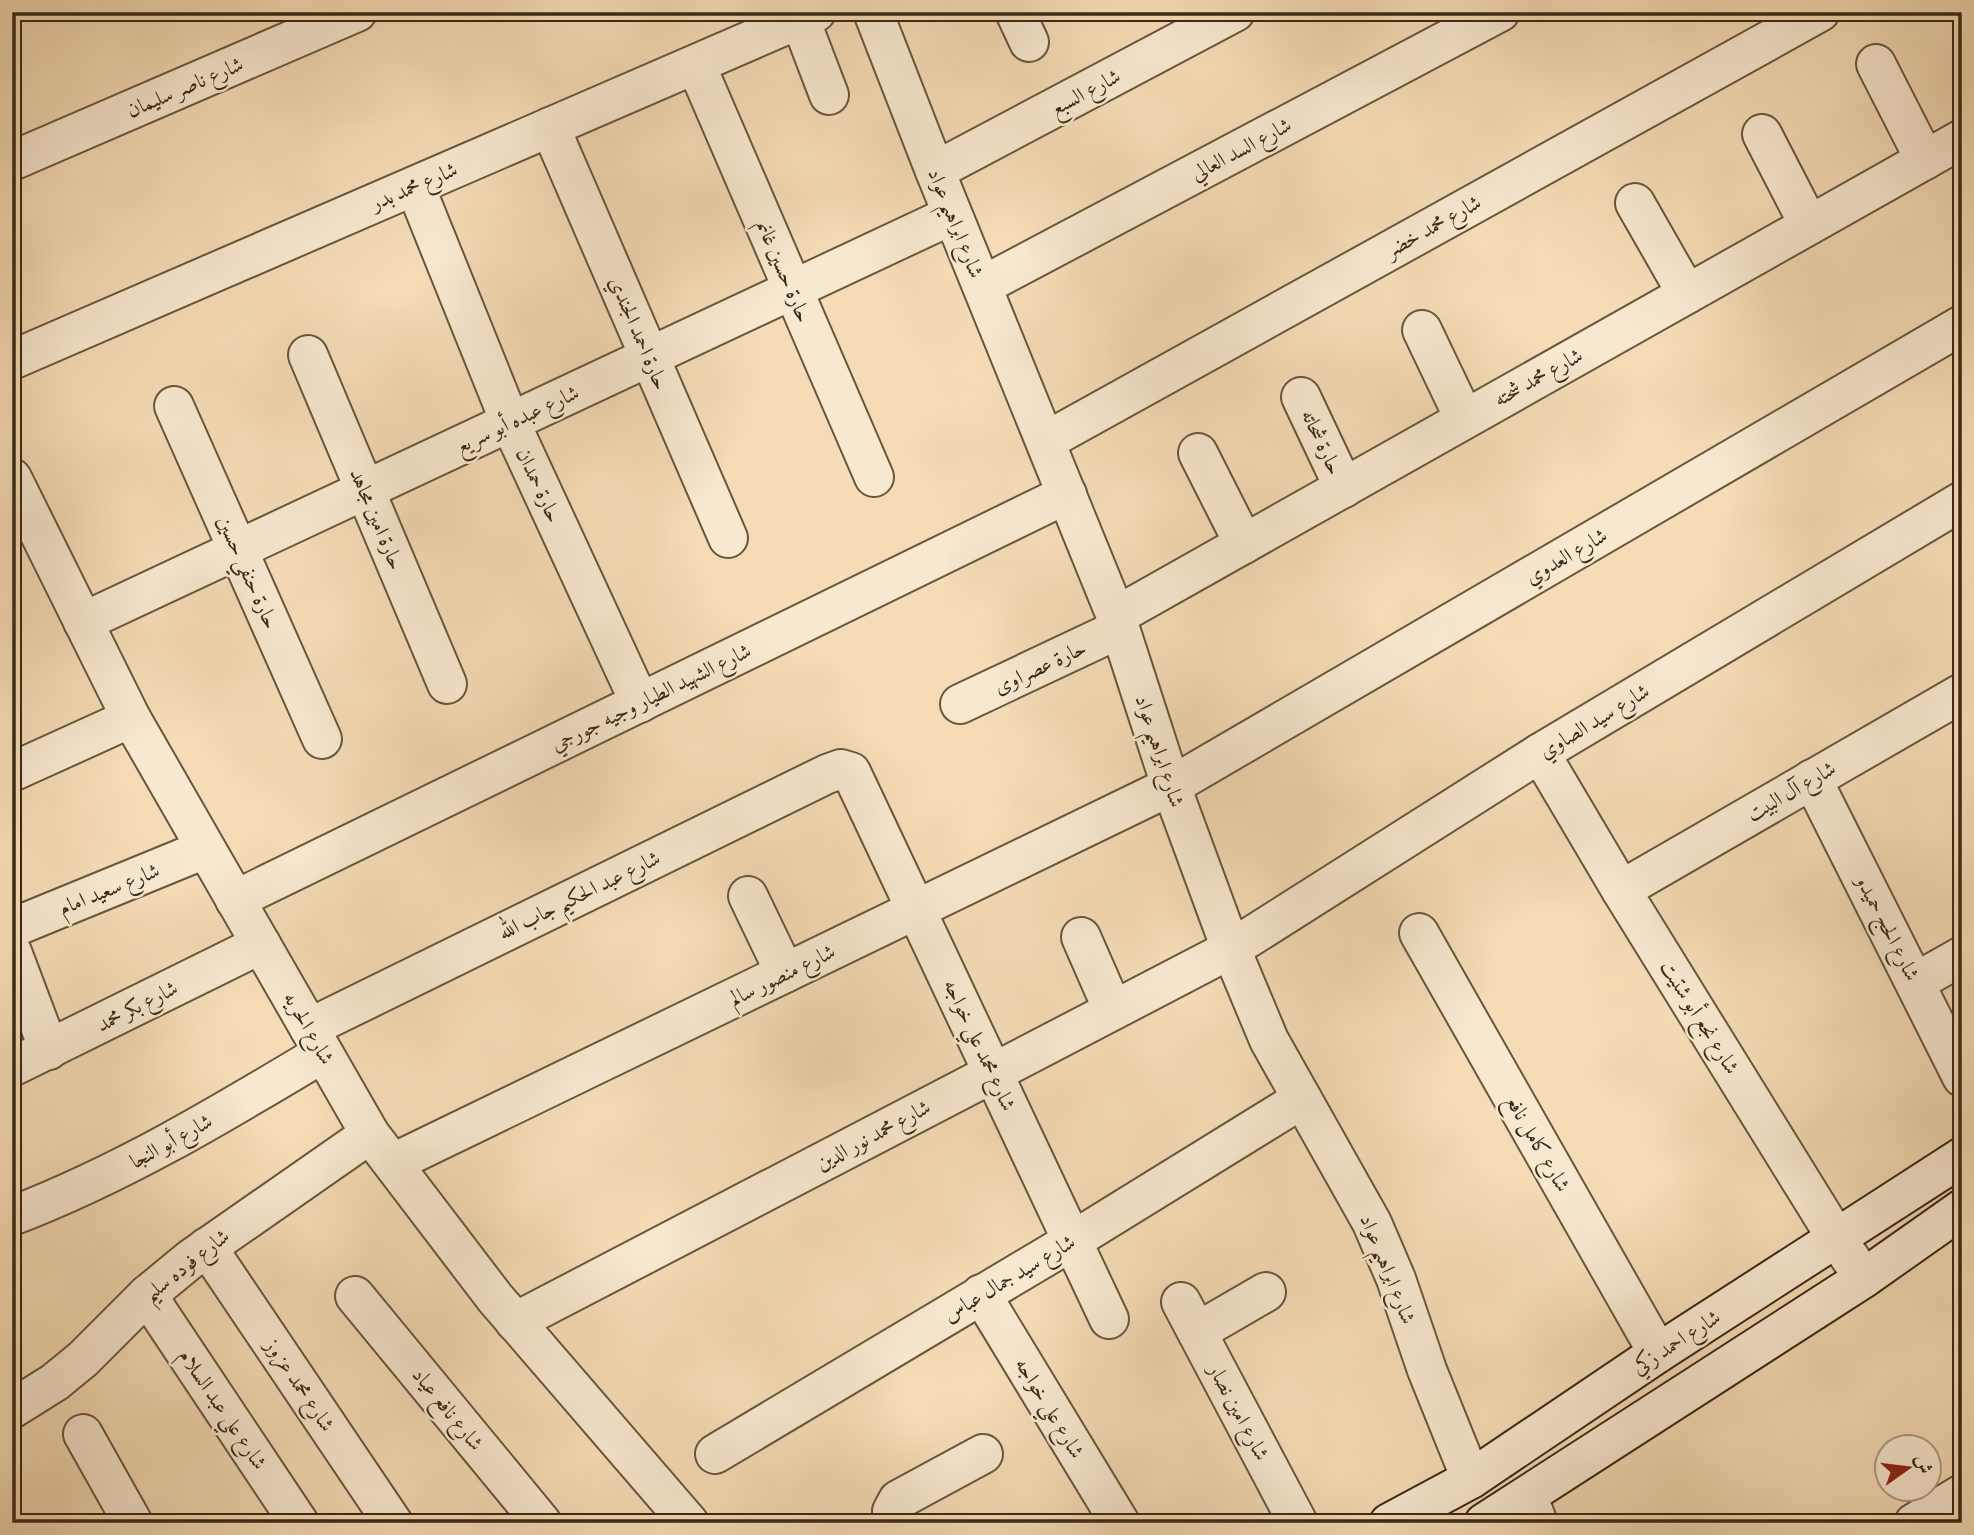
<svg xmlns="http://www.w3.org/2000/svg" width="1974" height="1535" font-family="Alegreya,Amiri,serif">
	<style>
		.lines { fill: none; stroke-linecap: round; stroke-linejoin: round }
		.street-casing { stroke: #68563e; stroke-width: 42 }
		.secondary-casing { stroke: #392916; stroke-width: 42 }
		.street { stroke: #f8e8d0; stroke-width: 38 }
		.secondary { stroke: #f8e8d0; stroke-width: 38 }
		.labels { text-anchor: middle; stroke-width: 5; stroke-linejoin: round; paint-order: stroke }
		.street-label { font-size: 21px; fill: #392916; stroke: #f8e8d0 }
	</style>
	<rect width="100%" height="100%" fill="#f5dcb6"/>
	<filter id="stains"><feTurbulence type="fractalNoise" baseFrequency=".00286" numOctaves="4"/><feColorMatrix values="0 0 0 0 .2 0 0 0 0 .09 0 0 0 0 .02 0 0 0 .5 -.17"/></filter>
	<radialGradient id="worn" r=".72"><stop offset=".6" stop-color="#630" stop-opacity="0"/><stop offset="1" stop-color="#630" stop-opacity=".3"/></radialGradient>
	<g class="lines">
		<g class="street-casing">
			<g id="street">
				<path d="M873,12L935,171L1116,616L1171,786L1231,949L1269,1040L1372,1223L1396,1279L1427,1370L1471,1479"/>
				<path d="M1015,12L1029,42"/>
				<path d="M800,19L829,95"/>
				<path d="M1876,64L1925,160"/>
				<path d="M696,65L874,477"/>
				<path d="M550,127L728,538"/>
				<path d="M1762,134L1809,225"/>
				<path d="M12,161L357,12"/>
				<path d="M935,171L1235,12"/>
				<path d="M415,186L510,422L640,703"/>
				<path d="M1635,203L1687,294"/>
				<path d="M982,286L1500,12"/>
				<path d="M1422,330L1464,418"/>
				<path d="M308,355L447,684"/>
				<path d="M12,360L816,12"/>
				<path d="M1301,397L1344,488"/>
				<path d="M174,406L322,739"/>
				<path d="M1046,441L1820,12"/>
				<path d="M1198,453L1244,544"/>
				<path d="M12,478L131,718L370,1134L495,1298L689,1523"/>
				<path d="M1116,616L1962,139"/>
				<path d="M83,622L952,215"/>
				<path d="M960,704L1119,629"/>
				<path d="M1540,753L1621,890L1837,1239L1864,1278"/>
				<path d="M12,772L131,718"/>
				<path d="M1812,779L1962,1077"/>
				<path d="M1621,890L1962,693"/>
				<path d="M748,896L785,973"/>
				<path d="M235,900L1067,494"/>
				<path d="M12,928L205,849"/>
				<path d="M1419,933L1658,1353"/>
				<path d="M1081,937L1113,1010"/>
				<path d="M12,952L49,1050"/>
				<path d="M1916,982L1962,956"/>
				<path d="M309,1028L827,774L841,769L851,772L1109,1319"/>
				<path d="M12,1067L261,944"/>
				<path d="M393,1163L1171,786L1962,325"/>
				<path d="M12,1216C122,1174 223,1113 323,1053"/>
				<path d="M207,1247L393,1523"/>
				<path d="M981,1294L1120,1523"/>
				<path d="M147,1295L299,1523"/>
				<path d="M355,1296L542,1523"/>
				<path d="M1181,1302L1298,1523"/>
				<path d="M515,1322L1231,949L1540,753L1962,501"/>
				<path d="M1197,1332L1266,1292"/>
				<path d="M12,1409L55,1382L83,1359L147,1295L192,1258L370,1134"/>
				<path d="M83,1434L133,1523"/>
				<path d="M715,1454L1072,1241L1302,1099"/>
				<path d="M1528,1497L1538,1523"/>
				<path d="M895,1523L892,1511L898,1500L983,1454"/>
				<path d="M1914,1523L1962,1494"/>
			</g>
		</g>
		<g class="secondary-casing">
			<g id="secondary">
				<path d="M1389,1523L1471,1479L1658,1353L1962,1157"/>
				<path d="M1484,1523L1864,1278L1962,1209"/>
			</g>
		</g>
		<use href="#street" class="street"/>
		<use href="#secondary" class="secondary"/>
	</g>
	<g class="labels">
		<g class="street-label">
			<text transform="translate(185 87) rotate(-23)" y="7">شارع ناصر سليمان</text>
			<text transform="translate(1085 92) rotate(-28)" y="7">شارع السبع</text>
			<text transform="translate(1241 149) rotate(-28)" y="7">شارع السد العالي</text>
			<text transform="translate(414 186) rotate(-23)" y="7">شارع محمد بدر</text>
			<text transform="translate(956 223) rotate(68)" y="7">شارع ابراهيم عواد</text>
			<text transform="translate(1433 226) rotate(-29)" y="7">شارع محمد خضر</text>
			<text transform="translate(784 271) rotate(67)" y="7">حارة حسين غانم</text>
			<text transform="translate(639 333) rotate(67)" y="7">حارة احمد الجندي</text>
			<text transform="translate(1538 377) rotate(-29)" y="7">شارع محمد شحته</text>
			<text transform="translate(517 419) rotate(-25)" y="7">شارع عبده أبو سريع</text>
			<text transform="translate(1322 442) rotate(65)" y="7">حارة شحاته</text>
			<text transform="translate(539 485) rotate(65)" y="7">حارة حمدان</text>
			<text transform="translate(377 519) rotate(67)" y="7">حارة امين مجاهد</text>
			<text transform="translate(1566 556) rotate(-30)" y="7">شارع العدوي</text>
			<text transform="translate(248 572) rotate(66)" y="7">حارة حنفي حسين</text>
			<text transform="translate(1040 667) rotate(-25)" y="7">حارة عصراوى</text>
			<text transform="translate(651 697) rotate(-26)" y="7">شارع الشهيد الطيار وجيه جورجي</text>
			<text transform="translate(1594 721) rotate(-31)" y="7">شارع سيد الصاوي</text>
			<text transform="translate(1160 751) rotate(72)" y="7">شارع ابراهيم عواد</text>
			<text transform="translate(1791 791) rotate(-30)" y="7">شارع آل البيت</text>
			<text transform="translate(109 889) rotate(-22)" y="7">شارع سعيد امام</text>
			<text transform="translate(579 895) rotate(-26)" y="7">شارع عبد الحكيم جاب الله</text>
			<text transform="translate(1888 928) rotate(63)" y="7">شارع الحج حميدو</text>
			<text transform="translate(782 975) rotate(-26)" y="7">شارع منصور سالم</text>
			<text transform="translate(137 1006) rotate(-27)" y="7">شارع بكر محمد</text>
			<text transform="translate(1700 1017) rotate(58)" y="7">شارع نجع أبو شتيت</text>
			<text transform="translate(309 1028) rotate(60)" y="7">شارع الحريه</text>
			<text transform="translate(980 1045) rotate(65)" y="7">شارع محمد علي خواجه</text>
			<text transform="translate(873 1135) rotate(-28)" y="7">شارع محمد نور الدين</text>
			<text transform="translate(171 1141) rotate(-29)" y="7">شارع أبو النجا</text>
			<text transform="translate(1538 1143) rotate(60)" y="7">شارع كامل نافع</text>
			<text transform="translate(186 1265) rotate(-38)" y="7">شارع فوده سليم</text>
			<text transform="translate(1388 1269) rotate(68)" y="7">شارع ابراهيم عواد</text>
			<text transform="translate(1009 1278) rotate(-31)" y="7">شارع سيد جمال عباس</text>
			<text transform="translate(1676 1342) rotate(-33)" y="7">شارع احمد زكي</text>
			<text transform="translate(300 1385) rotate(56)" y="7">شارع محمد عزوز</text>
			<text transform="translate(1050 1408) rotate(59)" y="7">شارع علي خواجه</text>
			<text transform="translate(223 1409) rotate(56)" y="7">شارع علي عبد السلام</text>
			<text transform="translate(448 1409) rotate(51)" y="7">شارع نافع عياد</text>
			<text transform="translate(1239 1412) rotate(62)" y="7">شارع امين نصار</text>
		</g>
	</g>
	<rect width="1974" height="1535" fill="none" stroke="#f5dcb6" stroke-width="42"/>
	<rect x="14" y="14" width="1946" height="1507" fill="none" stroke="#392916" stroke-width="3.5"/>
	<rect x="21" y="21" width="1932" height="1493" fill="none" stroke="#392916" stroke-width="2"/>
	<g transform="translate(1908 1468) rotate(76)"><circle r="33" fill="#f8e8d0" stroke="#ac9c86" stroke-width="2"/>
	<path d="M0-5L12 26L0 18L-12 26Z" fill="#8f2418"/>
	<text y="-10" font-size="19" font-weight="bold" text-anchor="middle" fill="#392916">ش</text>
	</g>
	<rect width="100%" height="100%" filter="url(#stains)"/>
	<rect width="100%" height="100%" fill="url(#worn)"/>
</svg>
